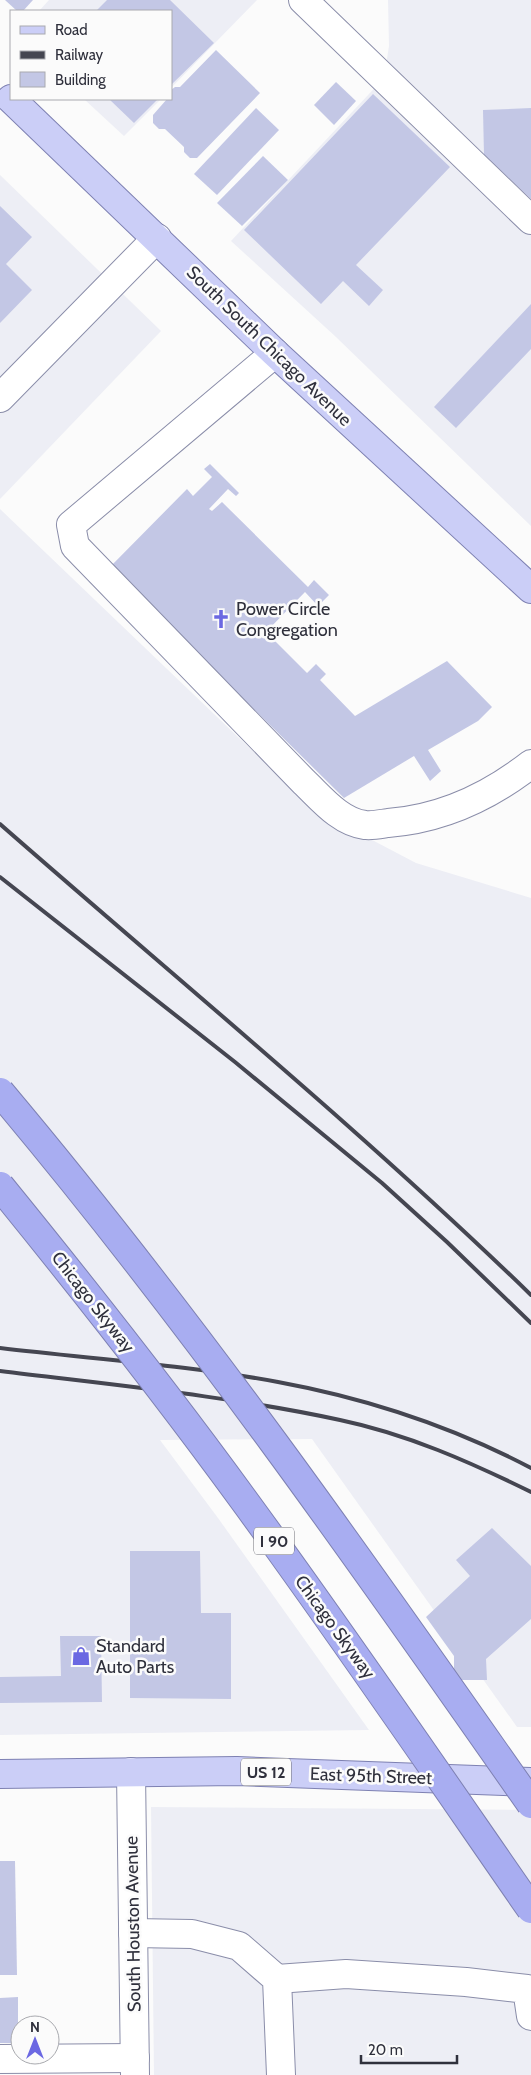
<svg xmlns="http://www.w3.org/2000/svg" width="531" height="2075" font-family="Cabin,sans-serif">
	<style>
		.built { fill: #edeef5 }
		.building { fill: #c3c7e5 }
		.lines { fill: none; stroke-linecap: round; stroke-linejoin: round }
		.minor-casing { stroke: #8a8da9; stroke-width: 30 }
		.major-casing { stroke: #7e81b2; stroke-width: 30 }
		.minor { stroke: #fff; stroke-width: 28 }
		.major { stroke: #cbcef7; stroke-width: 28 }
		.rail { stroke: #454651; stroke-width: 4 }
		.highway-bridge-casing { stroke: #7e81b2; stroke-width: 30; stroke-linecap: butt }
		.highway-bridge { stroke: #a8adf1; stroke-width: 28 }
		.labels { text-anchor: middle; stroke-width: 5; stroke-linejoin: round; paint-order: stroke }
		.shield { fill: #fbfbfb; stroke: #6c6d75; stroke-width: 1 }
		.shield-label { font-size: 16px; font-weight: bold; fill: #2f303c }
		.street-label { font-size: 18px; fill: #2f303c; stroke: #fbfbfb }
		.poi-label { font-size: 18px; fill: #2f303c; stroke: #fbfbfb; text-anchor: start }
	</style>
	<rect width="100%" height="100%" fill="#fbfbfb"/>
	<g class="built">
		<path d="M49,0H257L171,88V11H39Z"/>
		<path d="M388,0H531V526L336,337L231,241L384,78L389,46Z"/>
		<path d="M84,99H161L124,136Z"/>
		<path d="M0,175L161,331L0,499Z"/>
		<path d="M0,509L313,809L416,863L531,898V1727H517L312,1439L160,1440L218,1518L369,1730L0,1735Z"/>
		<path d="M151,1807L531,1810V2075H154Z"/>
	</g>
	<g class="building">
		<path d="M5,0H33L23,11H17Z"/>
		<path d="M107,0H170L214,43L171,85V11H96Z"/>
		<path d="M216,50L260,93L197,158H190L184,152V147L165,129H159L153,123V115L167,99H171V90L175,87H180Z"/>
		<path d="M336,82L356,101L334,125L314,105Z"/>
		<path d="M373,94L450,167L356,265L383,290L369,306L343,281L321,304L244,230Z"/>
		<path d="M109,99H158L134,123Z"/>
		<path d="M256,108L279,130L217,195L194,174Z"/>
		<path d="M531,108V199L484,155L483,110Z"/>
		<path d="M263,156L288,180L242,226L217,203Z"/>
		<path d="M0,206L32,237L6,264L32,290L0,323Z"/>
		<path d="M531,304V349L456,428L434,407Z"/>
		<path d="M210,464L239,493L236,496L228,489L209,509L212,511L222,502L308,587L314,580L329,595L318,606L305,592L266,632L307,673L316,664L326,674L320,680L355,716L447,661L492,707L478,721L428,750L441,771L430,781L414,756L344,798L110,567L187,489L193,496L212,477L204,469Z"/>
		<path d="M492,1528L531,1566V1619L486,1659L487,1680H454V1656L426,1617L470,1576L456,1560Z"/>
		<path d="M130,1551H200L201,1613H231V1699L130,1698Z"/>
		<path d="M60,1636H101L102,1702L0,1703V1677L61,1676Z"/>
		<path d="M0,1861H15L17,1975H0Z"/>
		<path d="M18,1997V2043H0V1998Z"/>
	</g>
	<g class="lines">
		<g class="minor-casing">
			<g id="minor">
				<path d="M303,0L531,220"/>
				<path d="M275,353L71,525L75,546L304,782C321,798 340,822 365,825C372,826 381,824 388,823C441,819 490,796 531,764"/>
				<path d="M0,398L157,238"/>
				<path d="M131,1772L135,2075"/>
				<path d="M133,1933L192,1934L239,1946L277,1979L281,2075"/>
				<path d="M277,1979L346,1974L466,1982L527,1989L531,2016"/>
				<path d="M0,2059L135,2058"/>
			</g>
		</g>
		<g class="major-casing">
			<g id="major">
				<path d="M11,99L275,353L531,589"/>
				<path d="M0,1774L237,1771L531,1782"/>
			</g>
		</g>
		<use href="#minor" class="minor"/>
		<use href="#major" class="major"/>
		<g class="rail">
			<path d="M0,824C178,980 361,1130 531,1295"/>
			<path d="M0,877L235,1062L382,1183L447,1242L531,1323"/>
			<path d="M0,1348C92,1359 186,1365 278,1382C365,1398 453,1427 531,1468"/>
			<path d="M0,1371C113,1385 229,1396 340,1420C407,1434 470,1462 531,1492"/>
		</g>
		<g class="highway-bridge-casing">
			<g id="highway-bridge">
				<path d="M0,1092C191,1319 361,1561 531,1804"/>
				<path d="M0,1186C83,1288 165,1392 243,1499C342,1634 436,1772 531,1909"/>
			</g>
		</g>
		<use href="#highway-bridge" class="highway-bridge"/>
	</g>
	<defs>
		<g id="church-bare" transform="scale(1.5)"><path d="M-1.2-6h2.4v3.5h3.3v2.4h-3.3V6h-2.4V-.1h-3.3v-2.4h3.3Z" fill="#6b68e2" stroke="#fbfbfb" stroke-width="2.5" paint-order="stroke"/></g>
		<g id="shop-bare" transform="scale(1.5)"><path d="M-5-2.5h2.3a2.7 3.5 0 0 1 5.4 0H5L5.5 6h-11ZM-1.5-2.5h3a1.5 2.3 0 0 0-3 0Z" fill="#6b68e2" stroke="#fbfbfb" stroke-width="2.5" paint-order="stroke"/></g>
	</defs>
	<g fill-rule="evenodd">
		<use href="#church-bare" x="221" y="619"/>
		<use href="#shop-bare" x="81" y="1656"/>
	</g>
	<g class="labels">
		<g class="shield">
			<rect x="254" y="1527.5" width="40" height="27" rx="4"/>
			<rect x="241" y="1758.5" width="50" height="27" rx="4"/>
		</g>
		<g class="shield-label">
			<text x="274" y="1547">I 90</text>
			<text x="266" y="1778">US 12</text>
		</g>
		<g class="street-label">
			<text transform="translate(269 346) rotate(44)" y="6">South South Chicago Avenue</text>
			<text transform="translate(93 1302) rotate(52)" y="6">Chicago Skyway</text>
			<text transform="translate(335 1627) rotate(54)" y="6">Chicago Skyway</text>
			<text transform="translate(371 1776) rotate(2)" y="6">East 95th Street</text>
			<text transform="translate(133 1924) rotate(-91)" y="6">South Houston Avenue</text>
		</g>
		<g class="poi-label">
			<text x="236" y="615">Power Circle<tspan x="236" dy="21">Congregation</tspan></text>
			<text x="96" y="1652">Standard<tspan x="96" dy="21">Auto Parts</tspan></text>
		</g>
	</g>
	<rect x="10" y="10" width="162" height="90" fill="#fbfbfb" stroke="#a9aaaf"/>
	<rect x="20" y="26" width="25" height="8" fill="#cbcef7" stroke="#a9aaaf"/>
	<text x="55" y="35" font-size="15" fill="#2f303c">Road</text>
	<rect x="20" y="51" width="25" height="8" fill="#454651" stroke="#a9aaaf"/>
	<text x="55" y="60" font-size="15" fill="#2f303c">Railway</text>
	<rect x="20" y="72" width="25" height="15" fill="#c3c7e5" stroke="#a9aaaf"/>
	<text x="55" y="85" font-size="15" fill="#2f303c">Building</text>
	<g transform="translate(35 2040)"><circle r="24" fill="#fbfbfb" stroke="#a9aaaf"/>
	<path d="M0-4L9 19L0 12L-9 19Z" fill="#6b68e2"/>
	<text y="-8" font-size="14" font-weight="bold" text-anchor="middle" fill="#2f303c">N</text>
	</g>
	<path d="M361 2055v8h96v-8" fill="none" stroke="#2f303c" stroke-width="2.5"/>
	<text x="368" y="2055" font-size="15" fill="#2f303c" stroke="#fbfbfb" stroke-width="4" paint-order="stroke">20 m</text>
</svg>
